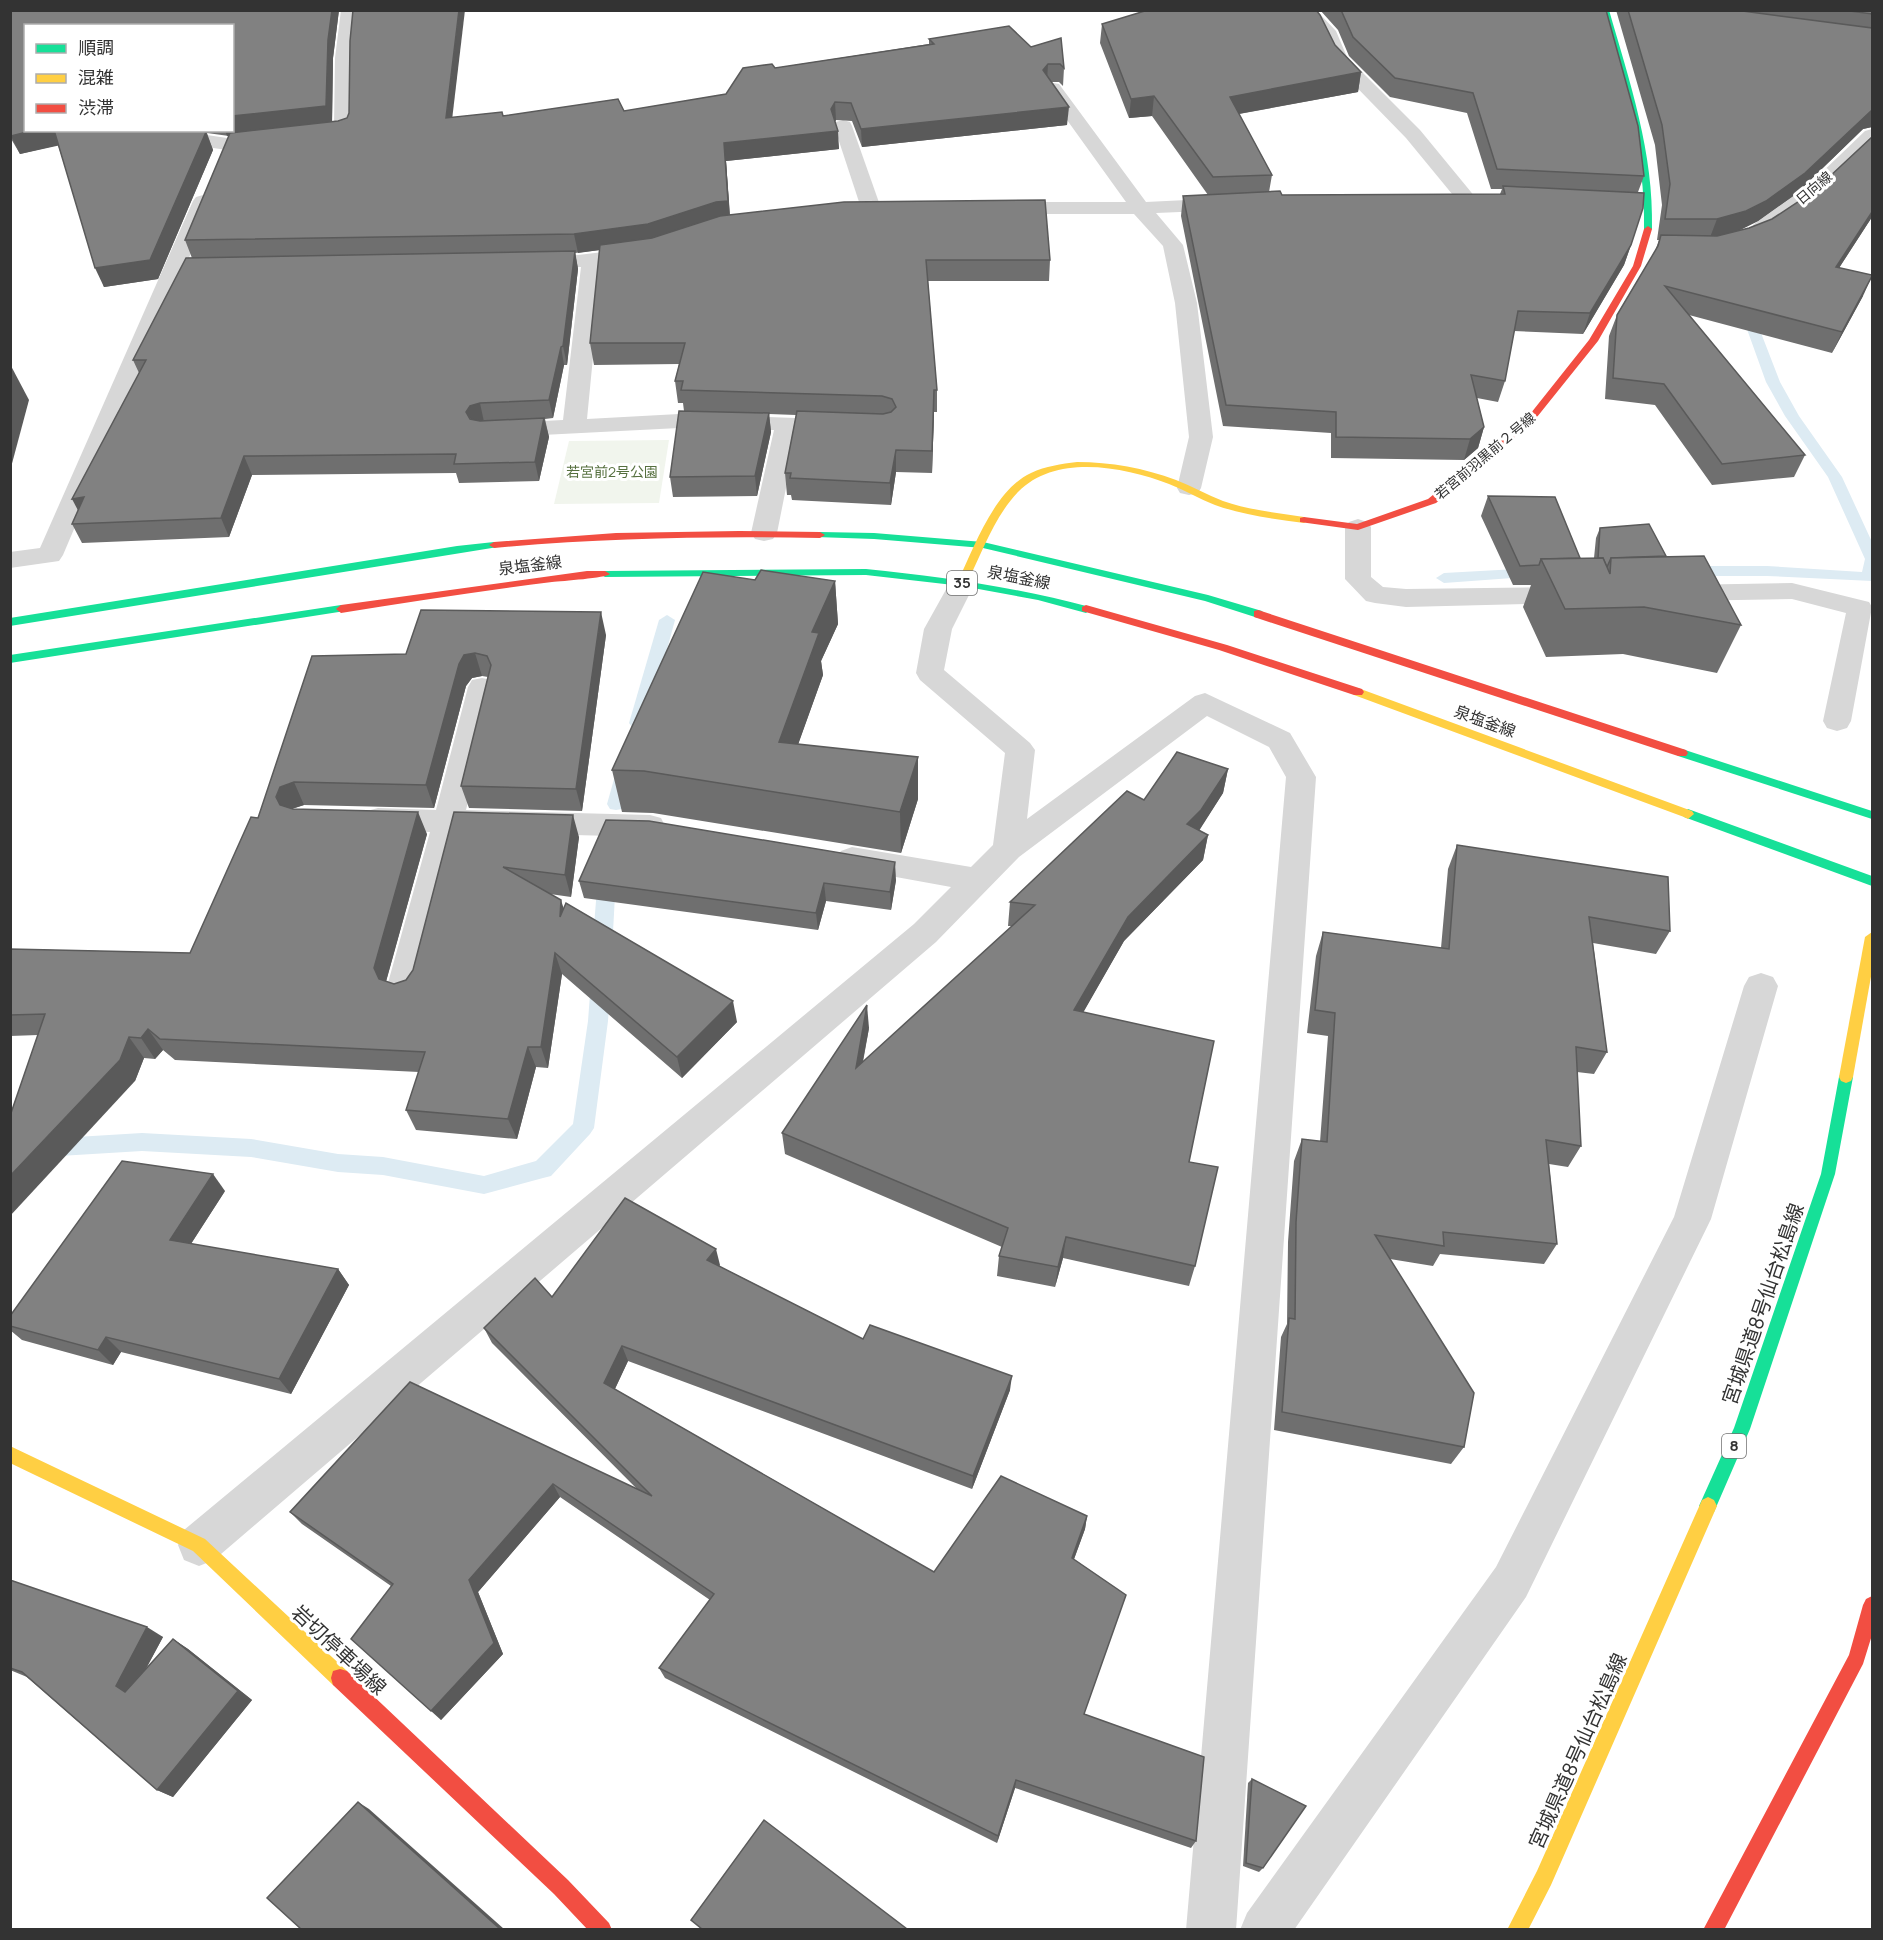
<svg xmlns="http://www.w3.org/2000/svg" width="1883" height="1940" font-family="Manrope,'Noto Sans JP',sans-serif">
	<style>
		.green { fill: #f1f5ed }
		.lines { fill: none; stroke-linecap: round; stroke-linejoin: round }
		.stream { fill: #ddebf3; fill-rule: evenodd }
		.street { fill: #d7d7d7; fill-rule: evenodd }
		.fast { fill: #16e098; fill-rule: evenodd }
		.slow { fill: #ffcf43; fill-rule: evenodd }
		.jam { fill: #f24e42; fill-rule: evenodd }
		.wall { fill: #6f6f6f; fill-rule: evenodd }
		.shaded-wall { fill: #5a5a5a }
		.building { fill: #818181; stroke: #5a5a5a; stroke-width: 1.5 }
		.labels { text-anchor: middle; stroke-width: 6; stroke-linejoin: round; paint-order: stroke }
		.far-street-label { font-size: 14px; fill: #333; stroke: #fff }
		.far-park-label { font-size: 14px; fill: #56703f; stroke: #fff }
		.shield { fill: #fff; stroke: #707070; stroke-width: 1.5 }
		.shield-label { font-size: 15px; font-weight: bold; fill: #333 }
		.street-label { font-size: 16px; fill: #333; stroke: #fff }
		.near-street-label { font-size: 20px; fill: #333; stroke: #fff }
	</style>
	<rect width="100%" height="100%" fill="#fff"/>
	<path class="green" d="M669,440L659,503L554,504L569,441Z"/>
	<g class="lines">
		<g class="stream">
			<path d="M1745,303L1751,307L1780,382L1799,416L1842,477L1872,542V581L1767,576H1686L1678,571L1686,566H1767L1862,572L1865,559L1828,477L1785,416L1766,382L1739,307Z"/>
			<path d="M1534,568L1539,570L1542,573L1539,576L1444,583L1436,578L1444,573Z"/>
			<path d="M667,615L675,620L647,723L644,727H632L629,723L659,620Z"/>
			<path d="M625,766L631,768L634,772L625,804L622,809L616,810L610,809L607,804L616,772L619,768Z"/>
			<path d="M607,869L614,871L616,876L612,951L609,956L602,959L595,956L592,951L598,876L600,871Z"/>
			<path d="M601,973L608,976L611,981L608,1021L594,1128L590,1134L551,1176L543,1178L484,1194L383,1175L338,1172L251,1157L142,1151L10,1159V1141L142,1133L251,1139L338,1154L383,1157L484,1176L536,1161L573,1124L588,1021L591,981L594,976Z"/>
		</g>
		<g class="street">
			<path d="M341,10H357L353,58L352,131L350,135C336,138 316,142 302,139L300,135L302,131L334,126L335,58Z"/>
			<path d="M1298,10H1316L1336,31L1347,57L1420,130L1471,192L1474,196L1471,200H1457L1406,138L1333,63L1319,33Z"/>
			<path d="M1053,83L1059,84L1146,202L1228,198L1235,200L1238,204L1235,208L1228,210L1156,213L1183,245L1197,303L1213,437L1201,488L1198,493L1189,495L1180,493L1177,488L1189,437L1175,303L1163,246L1134,214H1000L993,212L990,208L993,204L1000,202H1126L1044,88L1047,84Z"/>
			<path d="M843,120L850,122L852,126L882,211L879,215H865L862,211L834,126L836,122Z"/>
			<path d="M1872,129V145L1828,188L1768,232H1754L1751,228L1754,224L1814,180L1865,131Z"/>
			<path d="M122,130H173L227,138L234,140L237,144L234,148L227,150L131,136L124,134Z"/>
			<path d="M203,195L210,197L213,201L63,555L59,561L10,568V552L40,548L193,201L196,197Z"/>
			<path d="M645,247L652,249L655,253L652,257L602,264L587,419L679,414L795,418L799,423L777,533L773,539L764,541L755,539L751,533L774,430L679,428L502,437L494,435L490,430L494,425L502,423L563,420L581,267L532,268L525,266L521,262L525,258L578,255Z"/>
			<path d="M1358,519L1367,522L1371,527V577L1383,587L1406,589L1571,587L1580,589L1584,595L1580,601L1571,603L1406,607L1375,603L1366,601L1345,579V527L1349,522Z"/>
			<path d="M962,575L971,577L975,583L952,629L944,670L1030,743L1035,750L1027,819L1195,696L1205,693L1290,733L1316,777L1236,1930H1186L1286,777L1269,747L1207,716L1019,857L936,942L214,1560L199,1566L184,1560L178,1545L184,1530L914,924L951,887L841,867L836,859L841,851L852,847L971,867L993,845L1005,753L920,680L916,673L924,629L953,577Z"/>
			<path d="M1792,583L1869,602L1872,607L1851,721L1847,728L1837,731L1827,728L1823,721L1846,613L1792,599L1680,601L1671,599L1667,593L1671,587L1680,585Z"/>
			<path d="M482,678L492,680L496,687L466,810L650,815L661,818L665,826L661,834L650,837L460,832L420,990L415,999L403,1003L391,999L386,990L430,832L378,830L367,827L363,819L367,811L378,808L436,810L468,687L472,680Z"/>
			<path d="M1761,973L1773,977L1778,986L1711,1219L1526,1597L1294,1930H1240L1247,1913L1496,1567L1674,1217L1744,986L1749,977Z"/>
		</g>
		<g class="fast">
			<path d="M1602,10H1609C1630,83 1654,153 1652,229L1648,232L1644,229C1646,153 1623,83 1602,10Z"/>
			<path d="M820,532L874,533L983,542L1208,595L1262,611L1264,614L1258,618L1205,601L983,548L874,539L816,537V533Z"/>
			<path d="M494,542L498,543V547L10,626V618L457,546Z"/>
			<path d="M866,569C942,577 1016,587 1090,607L1091,609L1086,613L1038,600L962,586L866,575L605,577L600,574L605,571Z"/>
			<path d="M341,605L346,609L345,611L10,663V655Z"/>
			<path d="M1682,749L1872,811V819L1678,756L1676,753Z"/>
			<path d="M1688,809L1872,876V886L1684,817L1682,814Z"/>
			<path d="M1846,1071L1851,1073L1853,1077L1835,1174L1750,1429L1714,1512L1708,1515L1702,1512L1699,1506L1734,1428L1821,1174L1839,1077L1841,1073Z"/>
		</g>
		<g class="slow">
			<path d="M1077,462C1111,462 1144,468 1176,480C1192,486 1207,495 1223,501C1249,510 1277,513 1304,517L1309,520L1304,523C1274,519 1243,515 1215,505C1199,499 1185,490 1169,484C1125,467 1056,453 1018,492C994,517 982,553 967,583L966,585H958L957,583C974,548 994,490 1031,473C1046,466 1061,464 1077,462Z"/>
			<path d="M1358,688L1692,811L1694,814L1688,819L1684,817L1354,695L1352,692L1354,689Z"/>
			<path d="M1872,932V971L1853,1077L1851,1081L1846,1083L1841,1081L1839,1077L1865,937Z"/>
			<path d="M10,1446L205,1539L347,1671L349,1678L347,1685L340,1687L333,1685L193,1551L10,1463Z"/>
			<path d="M1708,1497L1714,1500L1717,1506L1551,1885L1528,1930H1507L1537,1871L1702,1500Z"/>
		</g>
		<g class="jam">
			<path d="M1648,226L1652,229L1641,266L1598,341L1533,422L1436,503L1358,530L1300,522V518L1304,517L1357,524L1428,499L1527,418L1589,340L1633,266L1644,229Z"/>
			<path d="M739,531L820,532L825,535L820,538C711,536 603,538 494,548L489,545L494,542L616,533Z"/>
			<path d="M587,571H605L610,574C606,578 562,581 552,582C481,591 411,602 341,613L336,609L341,605Z"/>
			<path d="M1086,605L1227,645L1362,689L1364,692L1362,695H1354L1219,650L1082,611V607Z"/>
			<path d="M1258,610L1686,750L1688,753L1686,756H1678L1254,617V611Z"/>
			<path d="M1872,1596V1635L1863,1664L1724,1930H1703L1849,1655L1863,1605L1866,1599Z"/>
			<path d="M340,1669L347,1671L568,1880L609,1923L612,1930H588L554,1894L333,1685L331,1678L333,1671Z"/>
		</g>
	</g>
	<g class="wall">
		<path d="M10,10H339L333,58L332,122L503,116L624,111L726,94L775,68L929,44V39L1031,47L1061,38L1064,68L1063,86L1059,82H1051L1067,125L862,147L852,121L836,120L835,121L839,149L726,161L730,215L1050,260L1049,281H928L937,390V412H934L932,473L896,472L891,505L792,500L791,495H787L785,473L796,415L769,414L771,432L757,496L673,497L670,477L684,411L683,403H678L675,381L679,364L594,365L590,343L600,250L575,253L578,269L567,365H564L553,418L545,419L549,437L539,481L459,483L456,473L252,475L229,537L82,543L72,524L139,373L133,360L192,258L185,240L229,136L207,133L213,150L158,279L104,287L58,145L20,154L10,137ZM232,26V130H26Z"/>
		<path d="M1320,10H1606L1644,176L1638,192L1631,245L1624,265L1583,334L1514,331L1505,381L1498,402L1477,398L1484,427L1478,448L1464,460L1331,458V433L1223,426L1181,216L1183,196L1208,195L1152,116L1129,118L1100,43L1102,24L1335,45L1361,72L1358,92L1239,114L1272,175L1269,192L1282,195L1500,194L1502,189H1491L1467,113L1390,97L1349,56L1338,30Z"/>
		<path d="M1616,10H1872V127L1863,129L1796,194L1758,221L1738,231L1872,217L1839,268L1863,296L1832,353L1689,315L1805,455L1794,477L1712,485L1655,405L1605,399L1609,336L1617,315L1655,251L1659,240H1657L1662,205L1655,145Z"/>
		<path d="M1488,496L1580,558H1594L1596,538L1600,528L1666,556L1741,625L1717,673L1623,654L1546,657L1523,607L1531,585H1513L1481,516Z"/>
		<path d="M755,580L835,581L838,624L821,661L823,675L798,744L918,799L901,853L653,813L622,812L612,770Z"/>
		<path d="M606,635L582,811L469,808L461,786L488,677L482,676L472,678L466,686L434,808L304,805L292,809L427,834L386,981L394,984L406,980L413,970L454,812L579,837L571,897L550,894L564,909L737,1022L682,1078L562,974L548,1068L536,1067L517,1139L416,1130L406,1110L419,1072L175,1060L163,1050L155,1059L144,1058L135,1081L38,1035L10,1036V949L190,953L258,818L406,654Z"/>
		<path d="M1228,769L1223,793L1199,830L1208,835L1203,860L1124,941L1083,1012L1189,1162L1195,1266L1189,1286L1063,1258L1055,1287L997,1276L999,1256L1002,1247L785,1154L782,1133L869,1028L863,1062L1012,926H1008L1010,902Z"/>
		<path d="M1457,845L1670,931L1656,954L1593,943L1607,1052L1594,1074L1577,1072L1581,1146L1568,1167L1549,1164L1557,1244L1544,1264L1440,1254L1433,1266L1390,1259L1464,1447L1451,1464L1274,1430L1281,1337L1287,1324L1288,1242L1294,1161L1302,1139L1320,1142L1328,1036L1307,1033L1316,956L1323,932L1441,948L1448,869Z"/>
		<path d="M896,880L891,910L826,901L818,930L584,898L579,881Z"/>
		<path d="M225,1191L191,1244L338,1269L349,1285L291,1394L121,1352L113,1365L22,1340L10,1330V1316Z"/>
		<path d="M720,1265L719,1266L863,1339L1010,1390L972,1489L628,1361L615,1389L934,1572L1087,1516L1085,1529L1074,1559L1084,1714L1196,1841L1191,1848L1015,1788L997,1843L665,1678L659,1668L710,1600L560,1497L478,1592L503,1654L441,1720L391,1586L302,1524L290,1512L410,1382L638,1490L492,1343L484,1328L552,1297Z"/>
		<path d="M10,1580L163,1637L145,1670L173,1639L188,1649L252,1700L173,1797L157,1790L27,1677L10,1670Z"/>
		<path d="M1252,1779L1263,1868L1259,1872L1243,1866L1248,1783Z"/>
	</g>
	<g class="shaded-wall">
		<path d="M332,10H339L333,58L332,124L227,136L225,130H232V116L328,40Z"/>
		<path d="M459,10H465L450,137L446,118Z"/>
		<path d="M1048,64L1047,82L1043,70Z"/>
		<path d="M1361,72L1358,92L1227,116L1230,97Z"/>
		<path d="M1154,96L1152,116L1129,118L1131,99Z"/>
		<path d="M835,102L836,120L832,127L831,109Z"/>
		<path d="M1069,107L1067,125L862,147L861,129Z"/>
		<path d="M1872,110V127L1863,129L1796,194L1758,221L1738,231L1709,240L1717,219Z"/>
		<path d="M35,130H55L61,145L20,154L11,136Z"/>
		<path d="M838,131L839,149L726,161L730,219L650,243L578,253L574,234L724,143Z"/>
		<path d="M206,132L213,150L158,279L104,287L95,268Z"/>
		<path d="M1872,212V217L1826,288L1836,267Z"/>
		<path d="M1631,245L1624,265L1583,334L1590,313Z"/>
		<path d="M575,251L578,269L567,365L563,346Z"/>
		<path d="M1872,276L1863,296L1832,353L1842,332Z"/>
		<path d="M561,347L564,365L553,418L549,400Z"/>
		<path d="M10,364L29,400L10,471Z"/>
		<path d="M934,390V412L932,473V451Z"/>
		<path d="M480,403L484,422L475,425L466,412L470,406Z"/>
		<path d="M769,413L771,432L757,496L755,476Z"/>
		<path d="M544,418L549,437L539,481L535,462Z"/>
		<path d="M1484,427L1478,448L1464,460L1470,439Z"/>
		<path d="M896,450V472L891,505L890,483Z"/>
		<path d="M244,456L252,475L229,537L221,518Z"/>
		<path d="M84,497L82,518L72,499Z"/>
		<path d="M835,581L838,624L821,661L823,675L784,784L779,742L812,632Z"/>
		<path d="M601,612L606,635L582,811L576,789Z"/>
		<path d="M475,653L482,676L472,678L466,686L434,808L426,785L459,664L464,655Z"/>
		<path d="M918,757V799L901,853L900,812Z"/>
		<path d="M1228,769L1223,793L1197,834L1187,824Z"/>
		<path d="M294,782L304,805L291,809L287,819L276,797L280,787Z"/>
		<path d="M418,812L427,834L384,989L374,968Z"/>
		<path d="M573,815L579,837L571,897L565,875Z"/>
		<path d="M1208,835L1203,860L1124,941L1071,1034L1074,1010L1128,917Z"/>
		<path d="M895,862L896,880L891,910L890,892Z"/>
		<path d="M824,883L826,901L818,930L816,913Z"/>
		<path d="M561,900L568,922L560,917Z"/>
		<path d="M555,953L562,974L548,1068L541,1047Z"/>
		<path d="M733,1001L737,1022L682,1078L677,1057Z"/>
		<path d="M867,1005L869,1028L857,1091L856,1068Z"/>
		<path d="M148,1029L163,1050L155,1059L141,1038Z"/>
		<path d="M129,1037L144,1058L135,1081L10,1216V1176Z"/>
		<path d="M528,1047L536,1067L517,1139L508,1119Z"/>
		<path d="M213,1174L225,1191L183,1256L170,1240Z"/>
		<path d="M1066,1237L1063,1258L1055,1287L1058,1267Z"/>
		<path d="M716,1249L720,1265L711,1276L707,1260Z"/>
		<path d="M338,1269L349,1285L291,1394L279,1379Z"/>
		<path d="M106,1337L121,1352L113,1365L98,1350Z"/>
		<path d="M622,1346L628,1361L611,1397L604,1383Z"/>
		<path d="M1012,1376L1010,1390L972,1489L973,1476Z"/>
		<path d="M553,1484L560,1497L478,1592L503,1654L441,1720L431,1711L469,1580Z"/>
		<path d="M1087,1516L1085,1529L1070,1570L1072,1558Z"/>
		<path d="M147,1627L163,1637L132,1695L125,1692L116,1686Z"/>
		<path d="M173,1639L188,1649L252,1700L173,1797L157,1790Z"/>
		<path d="M1016,1780L1015,1788L997,1843L998,1836Z"/>
		<path d="M358,1802L369,1809L504,1929H500Z"/>
	</g>
	<g class="building">
		<path d="M10,10H332L328,40L326,106L232,116V26H26V130H35L11,136L10,134Z"/>
		<path d="M353,10H459L446,118L502,112L503,116L618,99L624,111L726,94L743,68L772,64L775,68L934,44L929,39L1009,26L1031,47L1061,38L1064,68L1060,64H1048L1043,70L1069,107L861,129L851,103L835,102L831,109L838,131L724,143L728,201L716,202L648,224L574,234L185,240L230,133L338,121L347,118L349,113L350,41Z"/>
		<path d="M1148,10H1316L1320,15L1335,45L1361,72L1230,97L1272,175L1213,177L1154,96L1131,99L1102,24Z"/>
		<path d="M1341,10H1606L1638,126L1644,176L1497,169L1473,93L1395,78L1353,37Z"/>
		<path d="M1628,10H1735L1872,28V110L1805,173L1766,201L1746,211L1717,219H1665L1670,184L1662,125Z"/>
		<path d="M1842,10H1872V14Z"/>
		<path d="M54,130H199L206,132L150,260L95,268Z"/>
		<path d="M1872,137V212L1836,267L1872,275V276L1842,332L1665,286L1805,455L1722,464L1664,384L1613,378L1617,315L1658,246L1661,235L1717,236L1749,228L1772,219L1813,192Z"/>
		<path d="M1503,186L1644,193L1643,208L1631,245L1590,313L1518,311L1505,381L1471,375L1484,427L1470,439L1336,437V412L1226,405L1183,196L1280,191L1282,195L1505,194Z"/>
		<path d="M1045,200L1050,260H926L937,390H934L932,451L896,450L890,483L790,478L791,473H785L797,411L883,414L891,412L896,407L892,399L882,396L681,390L683,381H675L685,343H590L600,245L652,238L720,216L844,202Z"/>
		<path d="M575,251L563,346L561,347L549,400L480,403L470,406L466,412L470,419L480,421L544,418L535,462L454,464L456,454L244,456L221,518L72,524L84,497L72,499L146,360H133L186,258Z"/>
		<path d="M679,411L769,413L755,476L670,477Z"/>
		<path d="M1488,496L1555,497L1580,558L1541,559L1539,565L1520,566Z"/>
		<path d="M1649,524L1666,556L1611,558L1607,567L1603,558H1598L1600,528Z"/>
		<path d="M1704,556L1741,625L1644,607L1565,609L1541,559L1603,558L1610,574L1611,558Z"/>
		<path d="M761,570L835,581L812,632L819,633L779,742L918,757L900,812L644,771L612,770L703,572L755,580Z"/>
		<path d="M421,610L601,612L576,789L461,786L491,665L487,656L475,653L464,655L459,664L426,785L294,782L280,787L276,797L280,805L293,809L418,812L374,968L379,979L394,984L406,980L413,970L454,812L573,815L565,875L503,867L561,900L560,917L566,903L733,1001L677,1057L555,953L541,1047H528L508,1119L406,1110L425,1052L160,1039L148,1029L141,1038L129,1037L120,1060L10,1176V1116L45,1014L10,1015V949L190,953L251,817L258,818L312,656L406,654Z"/>
		<path d="M1177,752L1228,769L1201,810L1187,824L1208,835L1128,917L1074,1010L1214,1041L1189,1162L1218,1167L1195,1266L1066,1237L1058,1267L999,1256L1008,1228L782,1133L867,1005L856,1068L1035,905L1010,902L1127,791L1144,800Z"/>
		<path d="M606,820L649,821L895,862L890,892L824,883L816,913L579,881Z"/>
		<path d="M1457,845L1668,877L1670,931L1589,917L1607,1052L1576,1047L1581,1146L1546,1140L1557,1244L1443,1232L1444,1246L1375,1235L1474,1393L1464,1447L1282,1412L1289,1318L1295,1319L1296,1222L1302,1139L1327,1142L1335,1013L1315,1010L1323,932L1449,949Z"/>
		<path d="M122,1161L213,1174L170,1240L338,1269L279,1379L106,1337L98,1350L10,1326V1316Z"/>
		<path d="M625,1198L716,1249L707,1260L863,1339L870,1325L1012,1376L973,1476L622,1346L604,1383L934,1572L1001,1476L1087,1516L1072,1558L1126,1595L1084,1714L1204,1757L1196,1841L1016,1780L998,1836L659,1668L714,1594L553,1484L469,1580L494,1643L431,1711L351,1639L393,1584L290,1512L410,1382L652,1496L484,1328L535,1278L552,1297Z"/>
		<path d="M10,1580L147,1627L116,1686L125,1692L173,1639L238,1691L157,1790L22,1672L10,1668Z"/>
		<path d="M1252,1779L1306,1806L1263,1868L1246,1863Z"/>
		<path d="M358,1802L500,1929H301L267,1898Z"/>
		<path d="M764,1820L907,1929H702L691,1920Z"/>
	</g>
	<g class="labels">
		<g class="far-street-label">
			<text transform="translate(1814 188) rotate(-40)" y="5">日向線</text>
			<text transform="translate(1485 456) rotate(-40)" y="5">若宮前羽黒前２号線</text>
		</g>
		<g class="far-park-label">
			<text x="612" y="477">若宮前2号公園</text>
		</g>
		<g class="shield">
			<rect x="947" y="571" width="30" height="24" rx="4.5"/>
			<rect x="1722" y="1434" width="24" height="24" rx="4.5"/>
		</g>
		<g class="shield-label">
			<text x="962" y="588">35</text>
			<text x="1734" y="1451">8</text>
		</g>
		<g class="street-label">
			<text transform="translate(530 565) rotate(-7)" y="6">泉塩釜線</text>
			<text transform="translate(1019 577) rotate(11)" y="6">泉塩釜線</text>
			<text transform="translate(1485 721) rotate(20)" y="6">泉塩釜線</text>
		</g>
		<g class="near-street-label">
			<text transform="translate(1763 1304) rotate(-71)" y="7">宮城県道8号仙台松島線</text>
			<text transform="translate(339 1650) rotate(43)" y="7">岩切停車場線</text>
			<text transform="translate(1578 1751) rotate(-66)" y="7">宮城県道8号仙台松島線</text>
		</g>
	</g>
	<rect width="1883" height="1940" fill="none" stroke="#333333" stroke-width="24"/>
	<rect x="24" y="24" width="210" height="108" fill="#ffffff" stroke="#adadad" stroke-width="1.5"/>
	<rect x="36" y="44" width="30" height="9" fill="#16e098" stroke="#adadad" stroke-width="1.5"/>
	<text x="78" y="54" font-size="18" fill="#333333">順調</text>
	<rect x="36" y="74" width="30" height="9" fill="#ffcf43" stroke="#adadad" stroke-width="1.5"/>
	<text x="78" y="84" font-size="18" fill="#333333">混雑</text>
	<rect x="36" y="104" width="30" height="9" fill="#f24e42" stroke="#adadad" stroke-width="1.5"/>
	<text x="78" y="114" font-size="18" fill="#333333">渋滞</text>
</svg>
